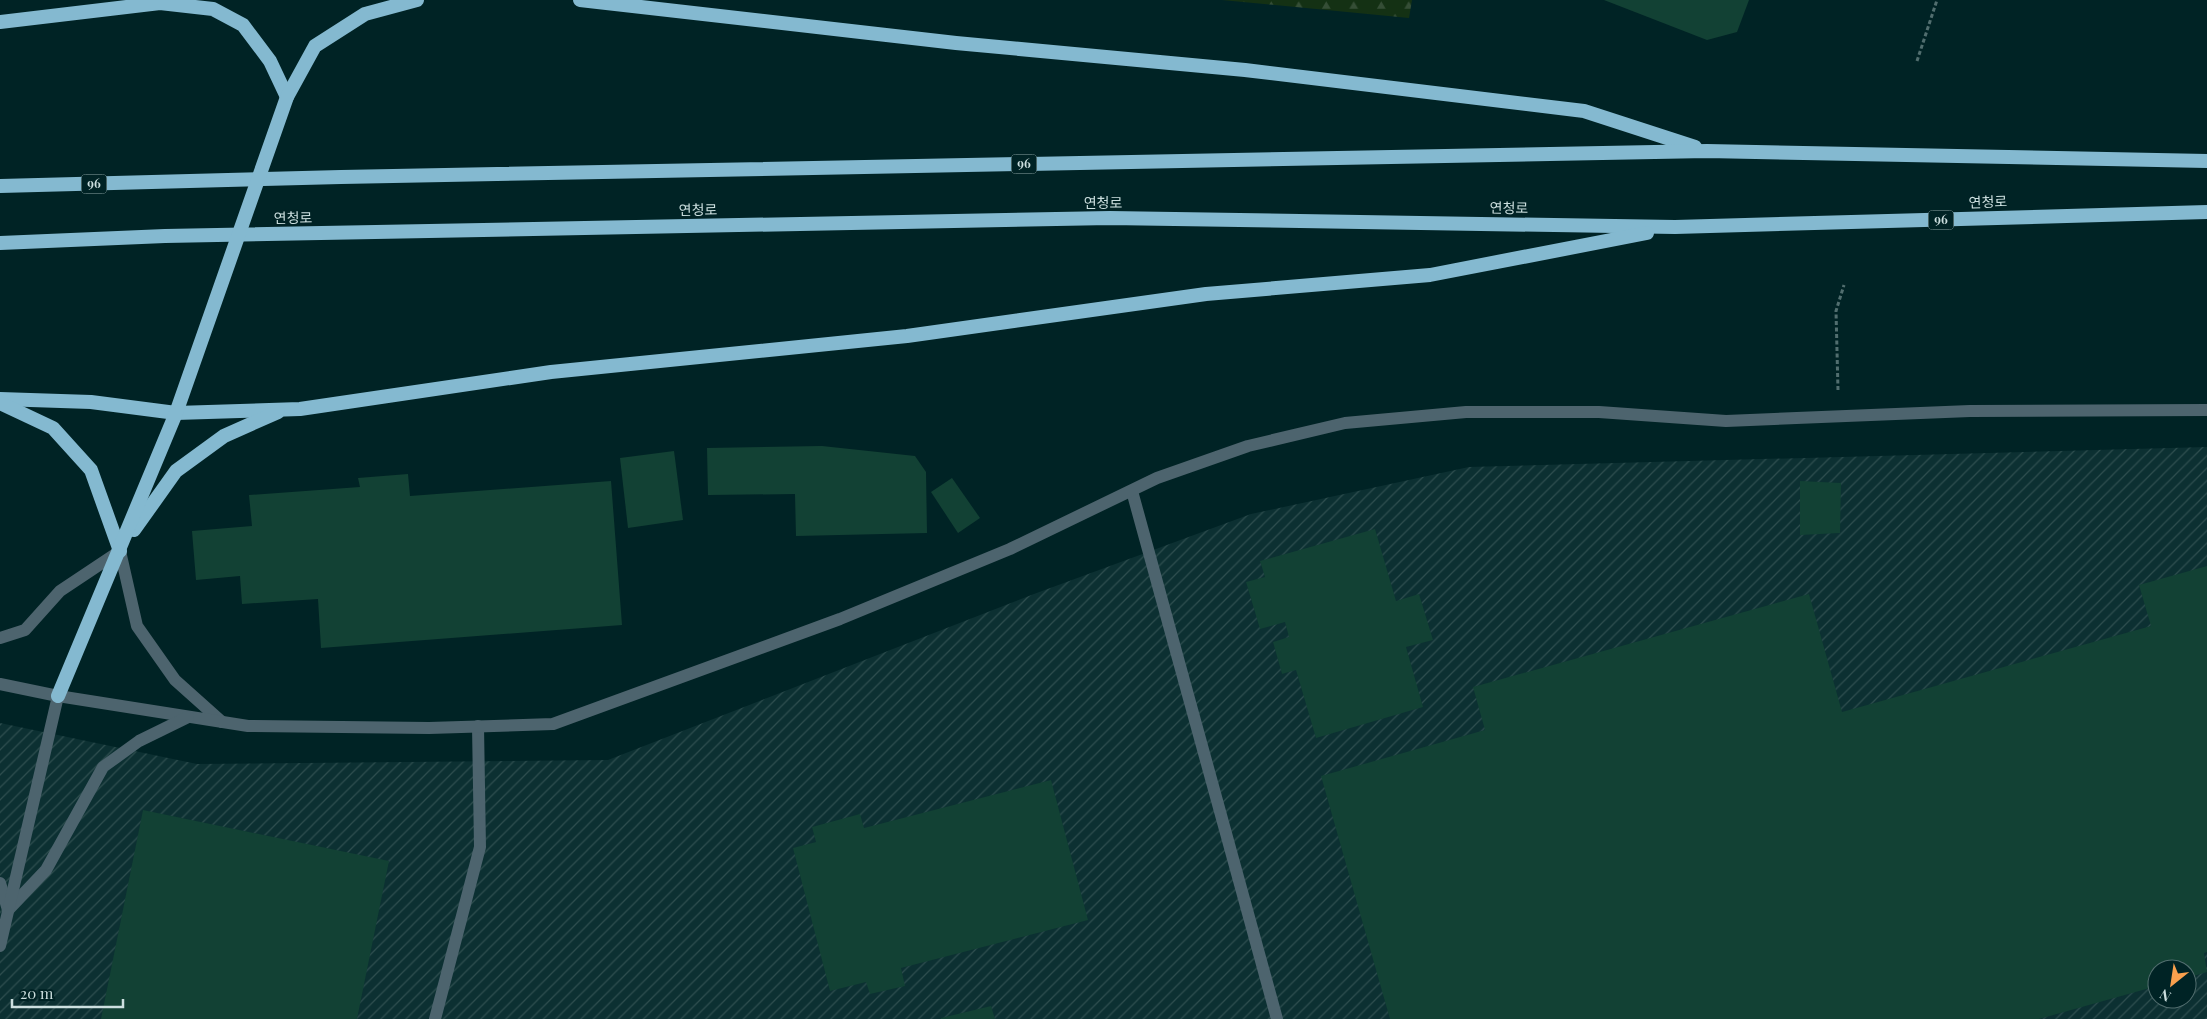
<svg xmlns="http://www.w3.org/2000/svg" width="2207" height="1019" font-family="'Playfair Display','Noto Sans KR',serif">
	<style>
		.industrial { fill: url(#industrial-furrows); fill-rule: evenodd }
		.forest { fill: url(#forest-firs) }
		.building { fill: #124134 }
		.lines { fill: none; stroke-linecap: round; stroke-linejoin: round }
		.path { stroke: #516e6f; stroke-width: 3; stroke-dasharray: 4 2.5; stroke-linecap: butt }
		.service { stroke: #4d646e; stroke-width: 12 }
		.minor { stroke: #4d646e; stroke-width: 12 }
		.tertiary { stroke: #4d646e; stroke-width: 12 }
		.trunk { stroke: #84b9d0; stroke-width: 14 }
		.labels { text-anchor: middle; stroke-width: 4; stroke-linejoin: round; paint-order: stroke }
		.shield { fill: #002325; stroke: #8fa7a7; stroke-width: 1 }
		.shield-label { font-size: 12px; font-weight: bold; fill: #ccdfdf }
		.street-label { font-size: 14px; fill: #ccdfdf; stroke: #002325 }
	</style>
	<defs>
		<pattern id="industrial-furrows" width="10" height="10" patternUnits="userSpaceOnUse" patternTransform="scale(1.25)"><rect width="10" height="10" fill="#0c3032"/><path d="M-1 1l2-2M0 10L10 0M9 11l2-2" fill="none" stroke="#2e4e4f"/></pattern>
		<pattern id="forest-firs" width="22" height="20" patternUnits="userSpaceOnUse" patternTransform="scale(1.25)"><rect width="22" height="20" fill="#143114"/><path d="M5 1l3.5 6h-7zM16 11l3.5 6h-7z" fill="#354e36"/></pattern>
	</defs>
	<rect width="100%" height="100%" fill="#002325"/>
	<path class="industrial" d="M2207,447V1019H0V723L197,764L608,760L1034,594L1251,514L1469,467ZM2157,969H2187V999H2157Z"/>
	<path class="forest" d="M1222,0H1412L1409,18Z"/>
	<g class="building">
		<path d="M1604,0H1749L1737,32L1707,40Z"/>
		<path d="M822,446L915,456L926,472L927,533L796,536L795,494L708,495L707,448Z"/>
		<path d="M674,451L683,520L628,528L620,458Z"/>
		<path d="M408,474L410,496L611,481L622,625L321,648L318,599L242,604L240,576L196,580L192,531L252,526L249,495L360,487L358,478Z"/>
		<path d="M952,478L980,518L958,533L931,492Z"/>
		<path d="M1800,481L1841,483L1840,533L1800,535Z"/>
		<path d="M1375,529L1396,601L1419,594L1433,640L1406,647L1423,707L1316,738L1296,670L1282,674L1273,642L1289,637L1285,622L1260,629L1246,582L1265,577L1260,561Z"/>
		<path d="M2207,566V952L2204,953L2207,972L2187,978V969H2157V986L2039,1019H1390L1321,776L1485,730L1473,687L1809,594L1842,712L2151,626L2139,585Z"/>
		<path d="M1051,780L1088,920L901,968L905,986L870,994L866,982L830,991L793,848L816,842L812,827L860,814L864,828Z"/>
		<path d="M143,810L389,861L357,1019H101Z"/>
		<path d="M991,1006L995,1019H941V1018Z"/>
	</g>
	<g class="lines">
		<g class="path">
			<path d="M1917,61L1937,0"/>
			<path d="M1838,390L1836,311L1844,285"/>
		</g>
		<path class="service" d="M435,1019L480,847L478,726"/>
		<g class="minor">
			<path d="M1132,491L1277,1019"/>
			<path d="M0,638L25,630L60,591L120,551L137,626L175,680L222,722"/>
			<path d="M0,684L58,696L248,726L429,728L553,724L840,619L1010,549L1157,478L1248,446L1345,423L1466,412H1599L1726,421L1970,411L2207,410"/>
			<path d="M0,883L8,910L46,870L103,767L139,741L188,717"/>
		</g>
		<path class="tertiary" d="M0,946L58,696"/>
		<g class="trunk">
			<path d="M580,0L956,43L1245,70L1584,111L1695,147"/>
			<path d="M0,22L160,3L213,9L243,25L270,61L287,97"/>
			<path d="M0,186L341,177L1707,151L2207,161"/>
			<path d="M0,243L165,236L1110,218L1675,227L2207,212"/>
			<path d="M0,399L91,402L176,413L300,409L551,372L907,336L1206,294L1430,275L1647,233"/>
			<path d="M0,403L53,428L91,470L120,551"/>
			<path d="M134,530L176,471L224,436L278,412"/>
			<path d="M58,696L176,413L287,97L315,46L365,14L417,0"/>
		</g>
	</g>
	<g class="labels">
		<g class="shield">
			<rect x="1011.5" y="154.5" width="25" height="19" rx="4"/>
			<rect x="81.5" y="174.5" width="25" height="19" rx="4"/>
			<rect x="1928.5" y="210.5" width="25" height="19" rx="4"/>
		</g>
		<g class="shield-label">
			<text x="1024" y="168">96</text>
			<text x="94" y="188">96</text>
			<text x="1941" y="224">96</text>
		</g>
		<g class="street-label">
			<text transform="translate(1988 202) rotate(-2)" y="5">연청로</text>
			<text x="1103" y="208">연청로</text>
			<text transform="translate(1509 208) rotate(1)" y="5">연청로</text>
			<text transform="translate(698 210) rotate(-1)" y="5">연청로</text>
			<text transform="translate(293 218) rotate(-1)" y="5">연청로</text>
		</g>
	</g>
	<g transform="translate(2172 984) rotate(210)"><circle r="24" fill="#002325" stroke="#526e6f"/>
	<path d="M0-4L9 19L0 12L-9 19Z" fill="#f9a04d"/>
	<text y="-8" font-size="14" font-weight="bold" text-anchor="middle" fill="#ccdfdf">N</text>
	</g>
	<path d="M12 999v8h111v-8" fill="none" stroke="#ccdfdf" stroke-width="2.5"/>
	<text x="20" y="999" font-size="15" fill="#ccdfdf" stroke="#002325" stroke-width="4" paint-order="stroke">20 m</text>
</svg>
